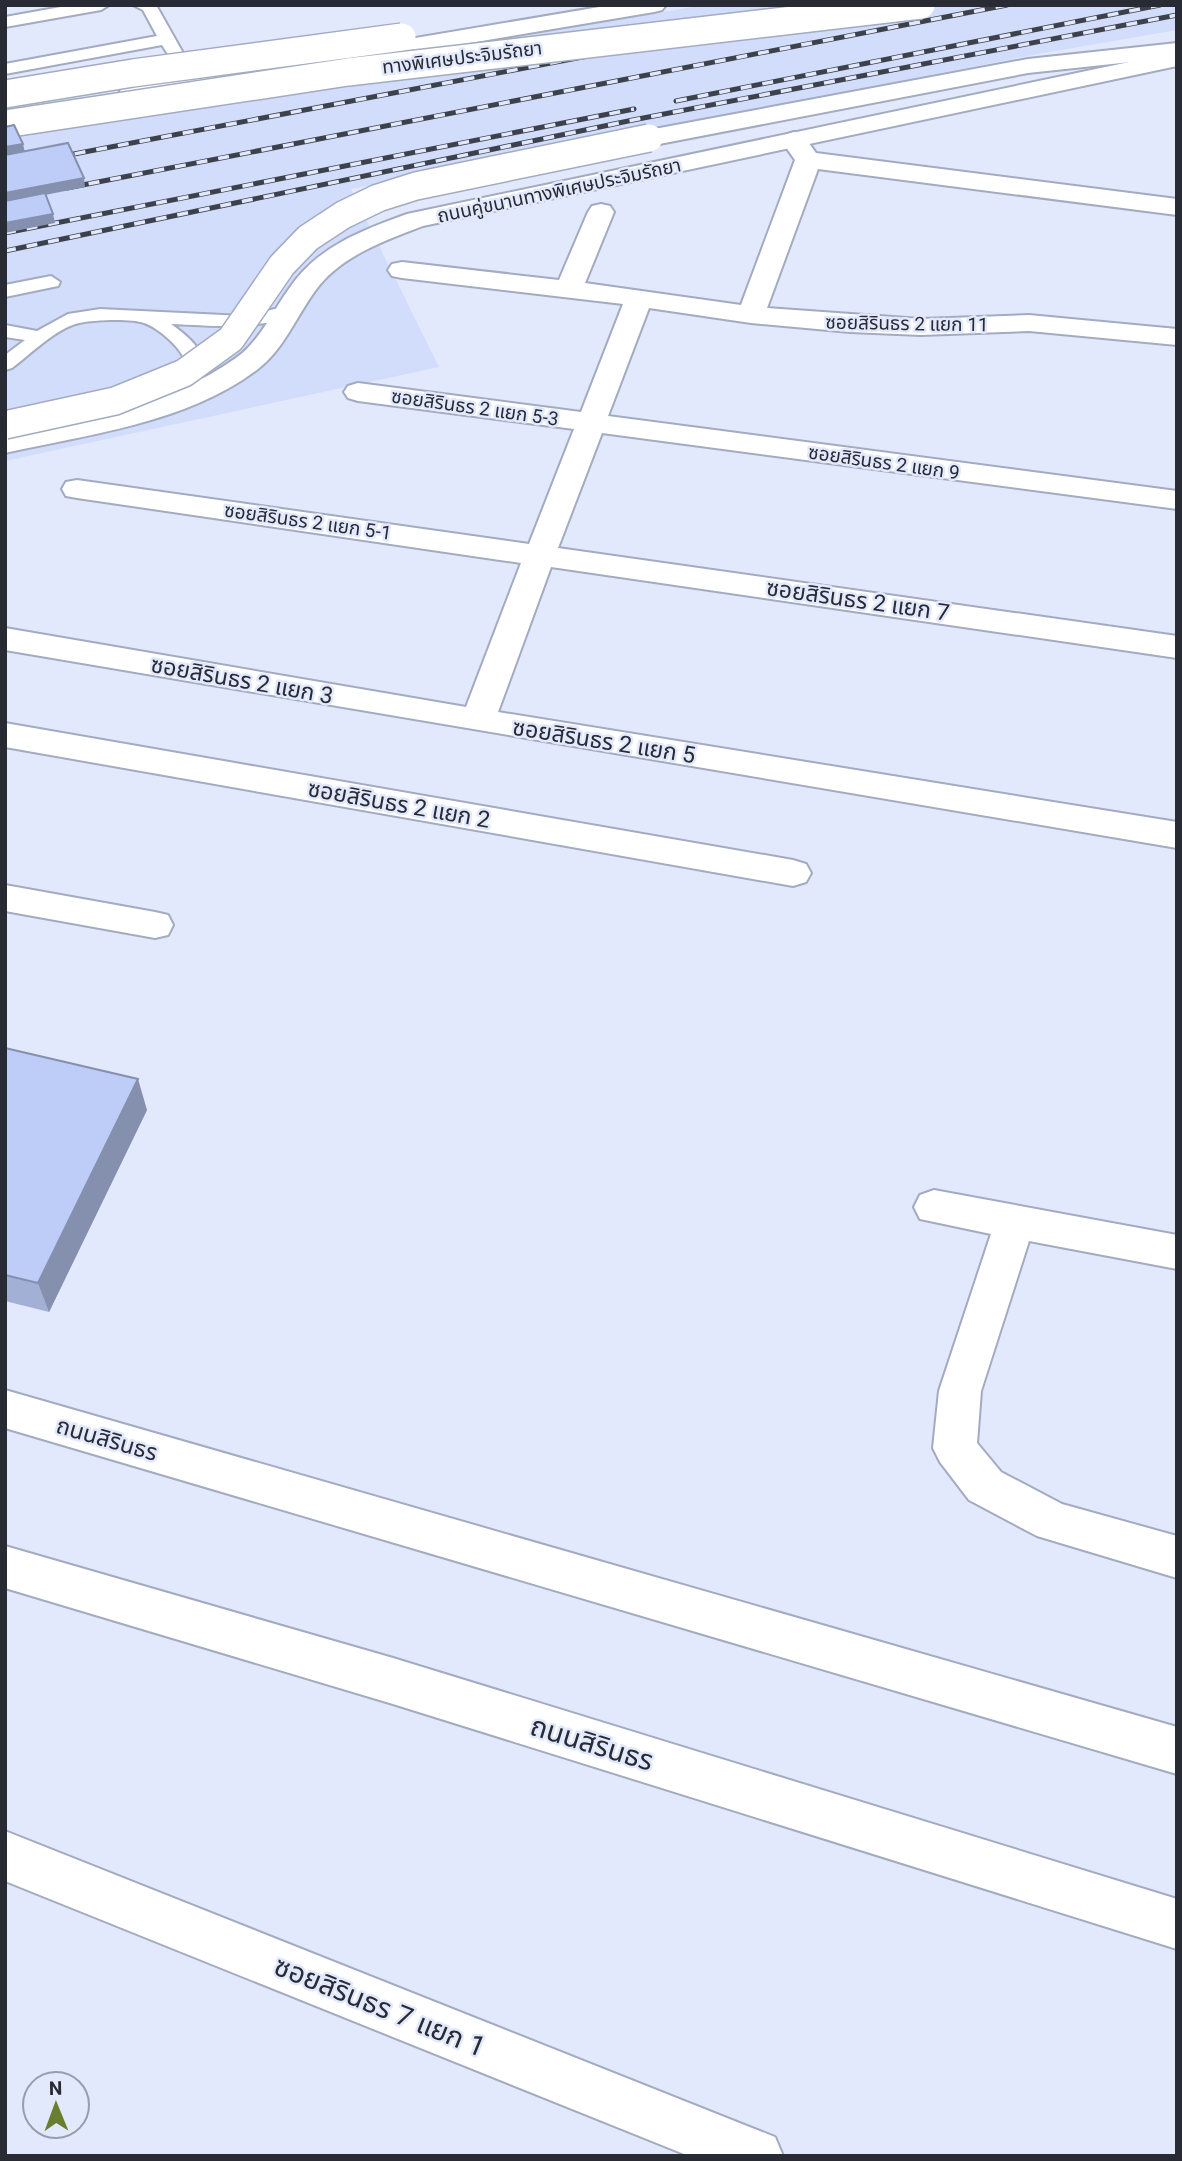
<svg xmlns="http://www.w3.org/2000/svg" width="1182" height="2161" font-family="Roboto,'Noto Sans Thai',sans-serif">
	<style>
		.built { fill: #d2ddfc }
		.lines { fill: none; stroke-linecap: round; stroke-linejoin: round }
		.lane-casing { stroke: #a3abc1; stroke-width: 4 }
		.street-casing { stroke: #a3abc1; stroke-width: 4 }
		.secondary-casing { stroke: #a3abc1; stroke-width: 4 }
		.primary-casing { stroke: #a3abc1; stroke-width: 4 }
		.lane { fill: #fff; fill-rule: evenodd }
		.street { fill: #fff; fill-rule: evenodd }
		.secondary { fill: #fff; fill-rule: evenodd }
		.primary { fill: #fff; fill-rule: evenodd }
		.rail-casing { stroke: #3d414b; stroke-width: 5 }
		.rail { stroke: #e2e9fc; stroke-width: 3.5; stroke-dasharray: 11; stroke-linecap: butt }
		.primary-bridge-casing { stroke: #a3abc1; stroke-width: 30; stroke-linecap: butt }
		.highway-bridge-casing { stroke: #a3abc1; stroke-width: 30; stroke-linecap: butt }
		.primary-bridge { stroke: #fff; stroke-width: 27 }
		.highway-bridge { stroke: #fff; stroke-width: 27 }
		.wall { fill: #a3b0d5 }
		.shaded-wall { fill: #8590ae }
		.building { fill: #becdf8; stroke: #8590ae; stroke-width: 2 }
		.labels { text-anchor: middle; stroke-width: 5; stroke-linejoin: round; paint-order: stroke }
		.far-street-label { font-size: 19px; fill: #282b34; stroke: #e2e9fc }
		.street-label { font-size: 23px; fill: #282b34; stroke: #e2e9fc }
		.near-street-label { font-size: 28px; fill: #282b34; stroke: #e2e9fc }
	</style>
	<rect width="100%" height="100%" fill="#e2e9fc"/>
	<path class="built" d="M705,5H1177V30L1038,54L351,189L439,367L5,461V122Z"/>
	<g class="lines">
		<g class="lane-casing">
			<g id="lane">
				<path d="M72,5H109L101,10L5,27V17Z"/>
				<path d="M133,5H156L183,53L181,56H169L162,45L5,74V64L157,36L143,10Z"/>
				<path d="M51,276L60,282L58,286L5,297V285Z"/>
				<path d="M288,306L295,308L297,312L295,316C249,330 218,326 171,324C188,336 214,357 202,380C199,387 197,389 190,391L180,385C184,378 187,372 186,364C183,349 159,328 144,323C131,318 93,320 79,323C55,329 32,353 12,368L5,370V355L25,340L5,337V325L37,331L68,314L100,309L244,316Z"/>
			</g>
		</g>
		<g class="street-casing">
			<g id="street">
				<path d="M794,132L803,135L816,153L1177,199V215L818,169L767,308L921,319L1029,315L1177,329V345L1029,331L921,335L850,332L751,323L649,308L608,416L1177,491V509L602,433L558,548L1177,636V658L551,567L498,712L1177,822V848L5,650V628L466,707L521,563L77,498L66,496L62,489L66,482L77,480L529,544L574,429L358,401L348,398L344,392L348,386L358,383L581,412L623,304L402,278L392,276L388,270L392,264L402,262L559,280L588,212L592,206L601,204L610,206L614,212L585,283L741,305L795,160L781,140L785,135Z"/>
				<path d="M5,723L793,860L806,864L811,873L806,882L793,886L5,747Z"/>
				<path d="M5,885L155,912L168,915L173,925L168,935L155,938L5,911Z"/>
				<path d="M934,1190L1177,1235V1269L1029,1241L981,1391L977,1443L1001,1472L1062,1504L1177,1536V1578L1037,1536L969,1500L940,1462L933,1448L939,1391L991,1234L920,1219L914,1207L920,1195Z"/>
				<path d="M5,1831L775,2137L783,2156H689L5,1881Z"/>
			</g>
		</g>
		<g class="secondary-casing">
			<g id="secondary">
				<path d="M611,5H666L662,10L654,12L131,100L122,98L119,93L122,88L131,86Z"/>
				<path d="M1177,52V66L423,226C384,241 340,256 315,291C296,317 284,349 258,369C187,423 90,434 5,453V435C84,418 169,406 236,358C261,340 273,310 291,286C319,246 363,230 407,214Z"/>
			</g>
		</g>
		<g class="primary-casing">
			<g id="primary">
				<path d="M1177,43V57L1028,73L649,146L640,143L636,138L640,133L649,130L1028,59Z"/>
				<path d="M5,1390L1177,1727V1774L5,1428Z"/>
				<path d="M5,1546L393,1658L1177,1899V1949L393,1704L5,1588Z"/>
			</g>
		</g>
		<use href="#lane" class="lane"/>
		<use href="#street" class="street"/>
		<use href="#secondary" class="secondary"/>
		<use href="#primary" class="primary"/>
		<g class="rail-casing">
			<g id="rail">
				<path d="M676,101L1160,5"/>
				<path d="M53,158L855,5"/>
				<path d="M67,188L1007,5"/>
				<path d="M5,233L634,109"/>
				<path d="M5,251L633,120L1177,15"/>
			</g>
		</g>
		<use href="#rail" class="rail"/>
		<g class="primary-bridge-casing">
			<path id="primary-bridge" d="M5,425L115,401L184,373L231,339L282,265L308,238L343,215L378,198L416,186L649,138"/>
		</g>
		<g class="highway-bridge-casing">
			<g id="highway-bridge">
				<path d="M5,94L133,73L402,37"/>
				<path d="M5,124L348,72L921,5"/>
			</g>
		</g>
		<use href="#primary-bridge" class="primary-bridge"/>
		<use href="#highway-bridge" class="highway-bridge"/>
	</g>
	<path class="wall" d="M5,1048L147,1110L49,1312L5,1301Z"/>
	<g class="shaded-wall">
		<path d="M23,144L25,153L5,157V147Z"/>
		<path d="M84,178L85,187L5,203V193Z"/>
		<path d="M53,214L55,223L5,233V223Z"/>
		<path d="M138,1079L147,1110L49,1312L38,1283Z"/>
	</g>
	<g class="building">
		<path d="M14,125L23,144L5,147V127Z"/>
		<path d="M68,143L84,178L5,193V155Z"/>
		<path d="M45,193L53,214L5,223V201Z"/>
		<path d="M5,1048L138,1079L38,1283L5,1275Z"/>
	</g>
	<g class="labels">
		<g class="far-street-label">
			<text transform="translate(462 57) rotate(-7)" y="7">ทางพิเศษประจิมรัถยา</text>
			<text transform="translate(559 190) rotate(-12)" y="7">ถนนคู่ขนานทางพิเศษประจิมรัถยา</text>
			<text transform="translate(907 323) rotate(1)" y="7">ซอยสิรินธร 2 แยก 11</text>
			<text transform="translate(475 407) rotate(8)" y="7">ซอยสิรินธร 2 แยก 5-3</text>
			<text transform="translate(884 462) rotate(8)" y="7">ซอยสิรินธร 2 แยก 9</text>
			<text transform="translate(308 521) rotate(8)" y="7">ซอยสิรินธร 2 แยก 5-1</text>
		</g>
		<g class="street-label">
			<text transform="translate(858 600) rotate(8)" y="8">ซอยสิรินธร 2 แยก 7</text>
			<text transform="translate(242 680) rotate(10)" y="8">ซอยสิรินธร 2 แยก 3</text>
			<text transform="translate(604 741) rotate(9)" y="8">ซอยสิรินธร 2 แยก 5</text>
			<text transform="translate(399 804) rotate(10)" y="8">ซอยสิรินธร 2 แยก 2</text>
			<text transform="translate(107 1439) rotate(16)" y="8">ถนนสิรินธร</text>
		</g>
		<g class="near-street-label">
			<text transform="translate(592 1743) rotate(17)" y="10">ถนนสิรินธร</text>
			<text transform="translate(380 2006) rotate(22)" y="10">ซอยสิรินธร 7 แยก 1</text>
		</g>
	</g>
	<rect width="1182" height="2161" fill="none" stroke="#282b34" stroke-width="14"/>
	<g transform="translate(56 2105) rotate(359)"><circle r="33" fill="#e2e9fc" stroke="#989dac" stroke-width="2"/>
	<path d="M0-5L12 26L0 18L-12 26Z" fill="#6a7e2f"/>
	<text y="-10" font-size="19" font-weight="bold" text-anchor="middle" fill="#282b34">N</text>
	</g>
</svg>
